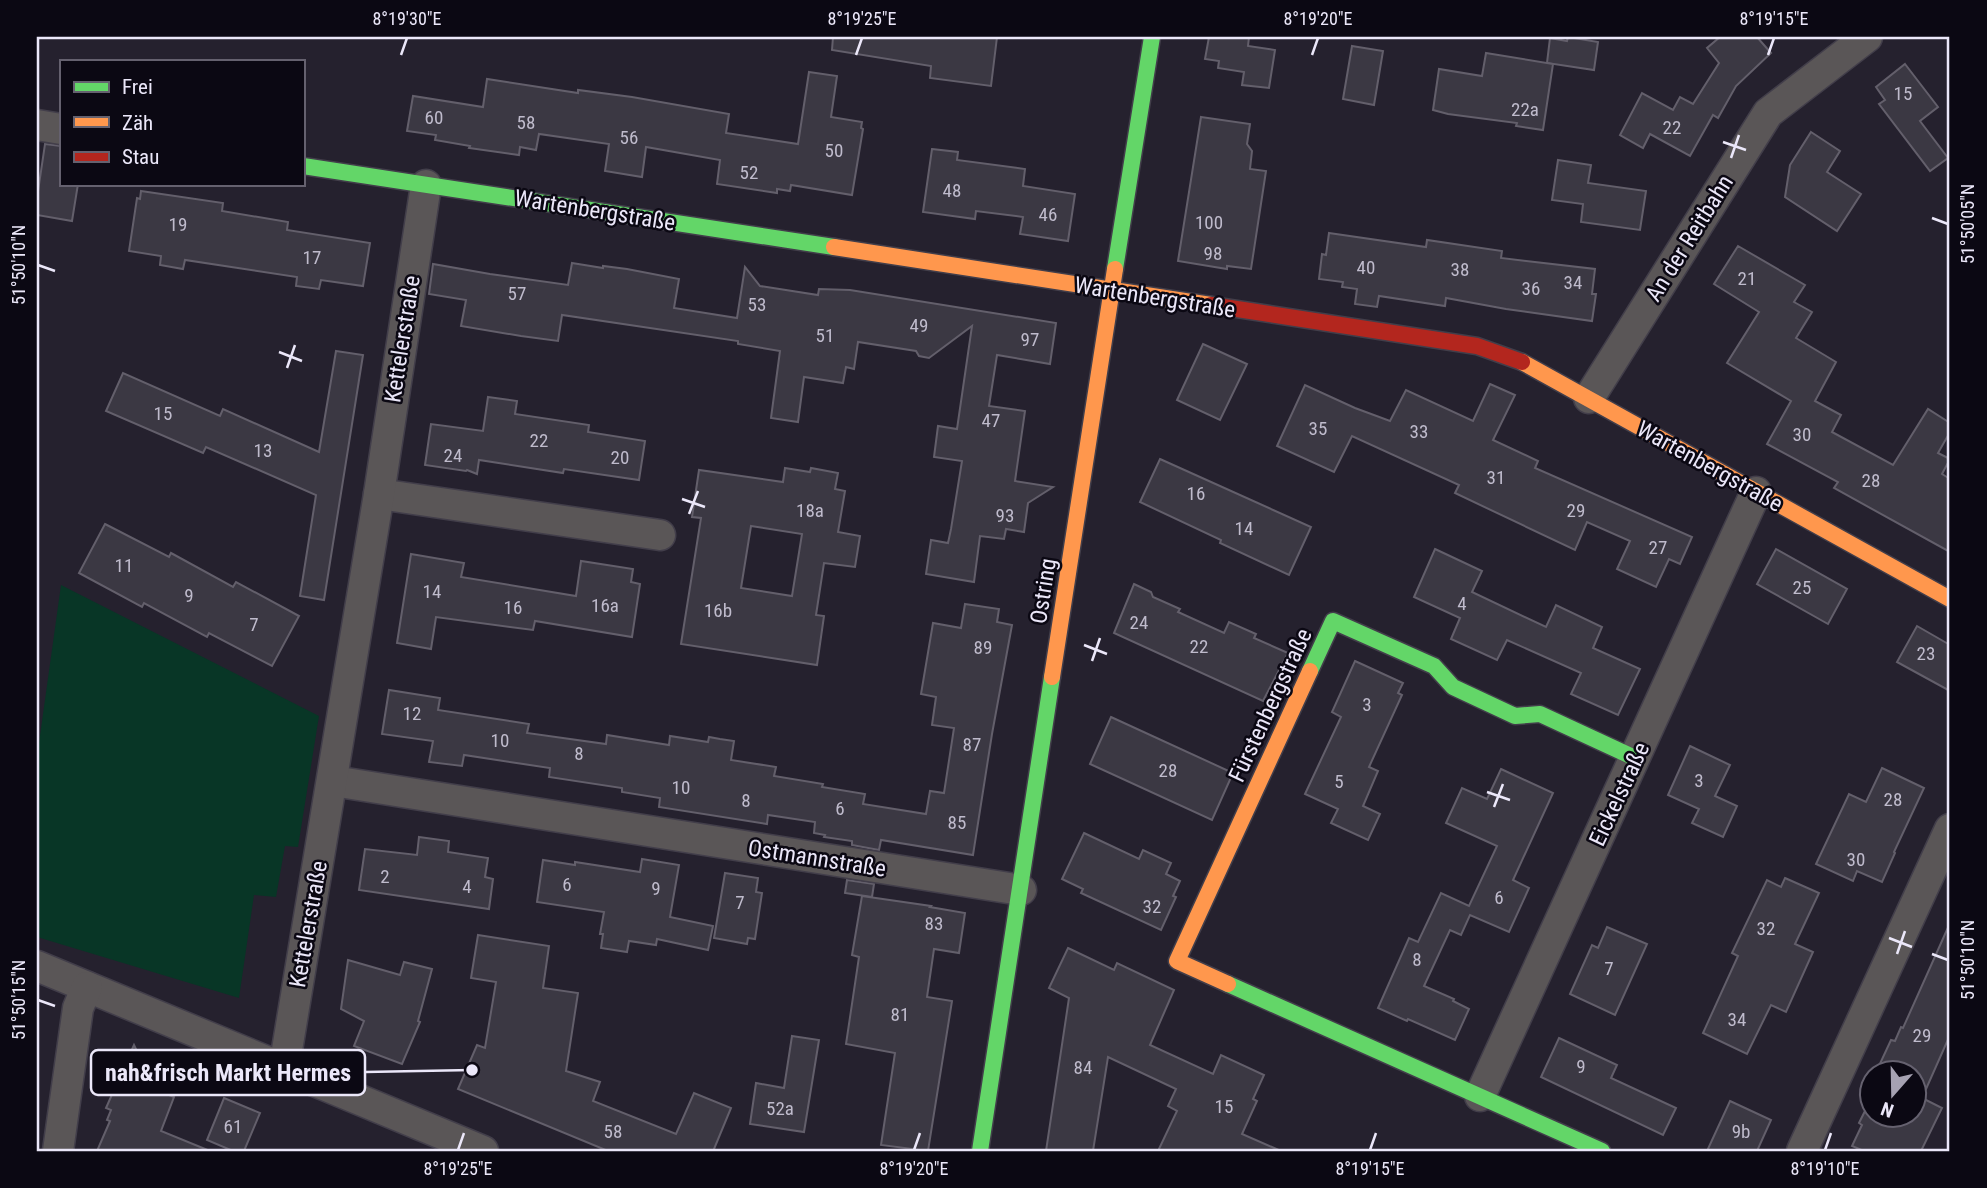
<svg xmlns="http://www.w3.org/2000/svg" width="1987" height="1188" font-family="'Roboto Condensed',sans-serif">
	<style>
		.green { fill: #083626 }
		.building { fill: #3b3843; stroke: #635f6b; stroke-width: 2; fill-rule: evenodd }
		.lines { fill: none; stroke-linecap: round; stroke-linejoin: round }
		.street-casing { stroke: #423e4a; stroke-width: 33 }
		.fast-casing { stroke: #423e4a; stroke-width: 19 }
		.slow-casing { stroke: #423e4a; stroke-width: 19 }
		.jam-casing { stroke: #423e4a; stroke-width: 19 }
		.street { stroke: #5a5657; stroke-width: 30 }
		.fast { stroke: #63d668; stroke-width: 16 }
		.slow { stroke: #ff974d; stroke-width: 16 }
		.jam { stroke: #b3261e; stroke-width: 16 }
		.ticks { fill: none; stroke: #ebe7f9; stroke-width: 2.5 }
		.labels { text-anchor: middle; stroke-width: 5; stroke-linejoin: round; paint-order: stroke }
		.number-label { font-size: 19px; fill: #bfbbcc }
		.street-label { font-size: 23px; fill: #ebe7f9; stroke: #0b0813 }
		.leader { fill: none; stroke: #ebe7f9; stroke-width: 2.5 }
		.callout-dot { fill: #ebe7f9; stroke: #0b0813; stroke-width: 2.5 }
		.callout { fill: #0b0813; stroke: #ebe7f9; stroke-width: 2.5 }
		.callout-label { font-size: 24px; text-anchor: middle; font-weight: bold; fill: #ebe7f9 }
		.neatline { fill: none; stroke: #ebe7f9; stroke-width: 2.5 }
		.ticks-label { font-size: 18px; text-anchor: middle; fill: #ebe7f9 }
	</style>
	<rect width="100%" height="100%" fill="#25212e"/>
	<path class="green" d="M61,585L319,716L298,847L285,846L276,897L254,895L239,998L37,937V757Z"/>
	<g class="building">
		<path d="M833,37H997L991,86L930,78L931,66L832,50Z"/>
		<path d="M1209,37H1249L1248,46L1275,50L1269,88L1242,85L1244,72L1218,68L1219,61L1205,59Z"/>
		<path d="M1568,37L1598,42L1594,70L1547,63L1550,38L1567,41Z"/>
		<path d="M1720,37H1757L1771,53L1736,86L1718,118L1713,115L1690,156L1650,134L1643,148L1620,135L1642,93L1673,110L1680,97L1693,104L1719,63L1707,48Z"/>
		<path d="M1352,46L1383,51L1374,105L1343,99Z"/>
		<path d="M1486,53L1553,64L1543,130L1516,126L1517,123L1448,114L1433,110L1439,69L1482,76Z"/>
		<path d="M1905,64L1938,107L1920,121L1948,158L1930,171L1879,104L1885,100L1876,87Z"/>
		<path d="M809,72L837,76L831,117L862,122L861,128L863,129L852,195L791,185L790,191L777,189V193L717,184L720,160L646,147L642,177L605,171L609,144L539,134L536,150L520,147L519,155L469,148L470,146L435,140L436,135L407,131L413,96L483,107L487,79L578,93V90L632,97L729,114L726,133L798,144Z"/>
		<path d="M1201,117L1250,124L1247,144L1252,151L1250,169L1266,171L1251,269L1227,266V269L1178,261Z"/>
		<path d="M1811,132L1840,151L1827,172L1861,194L1837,231L1785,197L1790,165Z"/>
		<path d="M45,144L61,146V184H78L72,221L37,215V198Z"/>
		<path d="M932,149L958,152L957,160L1025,169L1023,186L1075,194L1068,241L1020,234L1023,217L976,211L975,219L923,212Z"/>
		<path d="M1558,160L1591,165L1588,183L1646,191L1640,230L1581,222L1583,204L1552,200Z"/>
		<path d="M141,191L223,203L222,211L288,222L287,230L370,243L363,286L321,280L319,289L296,286L297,277L185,260L183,269L160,265L161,256L129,251L137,198L140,199Z"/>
		<path d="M1329,233L1426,247L1427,240L1502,251L1501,258L1595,269L1592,294H1596L1592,321L1506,309L1446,298L1445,306L1379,296L1377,307L1355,304L1357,289L1342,287L1343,282L1319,279L1322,254L1326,255Z"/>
		<path d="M1738,246L1805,285L1794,302L1812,312L1796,338L1836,362L1815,401L1841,415L1832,432L1893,465L1928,409L1950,423V432L1938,453L1950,459L1942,474L1950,479V552L1834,488L1838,482L1767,444L1791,401L1727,363L1759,312L1714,284Z"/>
		<path d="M572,263L603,268V266L627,269L679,279L674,308L737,318L745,267L760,286L818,295L819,289L850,290L1056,323L1050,364L997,355L989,406L1025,411L1015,481L1053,487L1028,503L1024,532L1006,529L1004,539L980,536L974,582L926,574L931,540L948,543L951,529L962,461L934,457L938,426L957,429L972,326L929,358L919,356L916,351L858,342L854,369L846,367L843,383L804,377L798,422L771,418L780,351L738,344V341L562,315L558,341L521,336L461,326L466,300L429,294L433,264L490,274L568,285Z"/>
		<path d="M1203,344L1247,364L1220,420L1177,400Z"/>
		<path d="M336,351L363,355L324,600L300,596L316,495L206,447L203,453L106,411L123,373L220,416L223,409L319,452Z"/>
		<path d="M1490,384L1515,395L1493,440L1538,461L1535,468L1692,537L1680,564L1669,559L1656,587L1617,569L1630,541L1587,522L1575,550L1455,493L1459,485L1352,436L1334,472L1277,446L1305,385L1355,408L1390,421L1406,390L1473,421Z"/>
		<path d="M488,397L517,401L515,414L589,425L588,432L645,441L639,480L564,469L563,473L479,460L477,474L467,470L466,471L425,465L431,424L483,431Z"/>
		<path d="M1160,459L1311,527L1289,575L1220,543L1221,540L1140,502Z"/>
		<path d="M785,468L810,472L811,468L838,473L835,489L845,491L838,532L860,536L855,567L824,563L816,615L824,616L817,665L681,644L701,518L692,517L699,470L783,482ZM751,526L802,534L792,596L741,588Z"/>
		<path d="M105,524L169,557L171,553L233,587L236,582L299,616L272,666L209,633L207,637L144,603L142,607L79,573Z"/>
		<path d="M1435,549L1482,571L1472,592L1546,627L1556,605L1602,627L1593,648L1640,669L1618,715L1571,694L1581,673L1507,640L1497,660L1451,639L1460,618L1414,597Z"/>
		<path d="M1776,549L1847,589L1828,624L1757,584Z"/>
		<path d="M411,554L464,563L461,577L576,596L581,561L633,569L631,582L640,584L632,637L535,621L533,630L436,617L431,649L397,643Z"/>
		<path d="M1134,584L1151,592L1153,597L1180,609L1178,612L1224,633L1229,622L1256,634L1254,638L1288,653L1263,701L1114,633Z"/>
		<path d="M965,604L999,609L997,622L1012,625L992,734L973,855L881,840L879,850L852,845V841L824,837L825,835L814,833L815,822L768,815L767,824L659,807L660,798L622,792V788L549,777L550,768L464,755L462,766L429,762L433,741L382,734L389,690L440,698L438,710L529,724L527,733L606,744L607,735L669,745L670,736L708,742L709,737L720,739L734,741L731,760L776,767L774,776L823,784L822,787L865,794L863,804L926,814L930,791L944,793L954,728L932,725L936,697L921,694L933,623L961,628Z"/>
		<path d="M1917,626L1950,645V691L1897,662Z"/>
		<path d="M1355,661L1403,683L1398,693L1402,695L1369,767L1378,771L1363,806L1380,814L1368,840L1331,823L1338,809L1305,794L1341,717L1332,712Z"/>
		<path d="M1111,717L1233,773L1212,820L1090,764Z"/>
		<path d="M1690,746L1730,765L1715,796L1737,806L1723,837L1692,823L1699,809L1668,795Z"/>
		<path d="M1882,768L1924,788L1894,852L1895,853L1882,882L1857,871L1853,881L1816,864L1849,794L1866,802Z"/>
		<path d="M1501,769L1553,793L1513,880L1529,888L1509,932L1470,915L1461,935L1450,930L1424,986L1454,999L1453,1001L1469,1009L1455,1040L1408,1019L1407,1021L1378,1008L1409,938L1418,942L1441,893L1469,906L1497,846L1446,823L1462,788L1487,799Z"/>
		<path d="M1084,833L1139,859L1143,850L1171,863L1166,874L1180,881L1173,896L1176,897L1161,930L1081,893L1083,889L1062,879Z"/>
		<path d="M419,837L449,841L448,852L488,858L485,877L493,879L489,909L359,890L365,849L417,855Z"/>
		<path d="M642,859L679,865L670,917L713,926L708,950L657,939L656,945L629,941L627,952L601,948L603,934H600L604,912L537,902L543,860L575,865V862L640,872Z"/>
		<path d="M725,873L758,878L756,892L762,893L755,939L748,938L747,944L714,938Z"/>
		<path d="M1785,878L1819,893L1795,944L1813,952L1786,1012L1771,1005L1747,1054L1703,1033L1738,956L1732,953L1767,880L1781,887Z"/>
		<path d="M847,880L874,884L872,897L845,893Z"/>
		<path d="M862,896L931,906L930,907L965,913L959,953L934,949L927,997L952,1001L928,1151L881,1145L895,1053L846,1044L859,957L852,955Z"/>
		<path d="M1950,923V1035L1922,1098L1942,1108L1921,1151H1864L1852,1146L1862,1125L1859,1123L1872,1097V1115H1914V1073H1882L1877,1070L1891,1040L1895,1041L1901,1027L1903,1028Z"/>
		<path d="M1607,927L1647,944L1615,1015L1570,994L1592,945L1598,948Z"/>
		<path d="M478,935L549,946L543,988L578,993L566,1071L600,1082L593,1101L676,1134L694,1093L731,1108L714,1149L716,1151H608L458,1089L477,1045L485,1048L496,982L471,978Z"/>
		<path d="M1068,948L1114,970L1117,963L1174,990L1150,1045L1213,1074L1221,1055L1264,1075L1253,1099L1257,1101L1242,1134L1281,1151H1158L1177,1111L1168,1106L1176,1089L1108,1057L1093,1151H1046L1069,998L1049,988Z"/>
		<path d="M348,960L400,975L404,962L432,969L418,1021L420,1022L402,1064L354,1046L364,1021L341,1009Z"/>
		<path d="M792,1036L819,1040L804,1132L750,1124L756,1083L784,1088Z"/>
		<path d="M1559,1038L1617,1065L1611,1078L1676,1108L1663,1135L1541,1077Z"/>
		<path d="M134,1045L150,1079L147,1086L174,1097L161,1131L210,1151H97L110,1121L107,1120L111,1110L106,1108Z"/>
		<path d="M224,1098L260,1113L244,1151H233L207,1140Z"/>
		<path d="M1730,1101L1771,1120L1757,1151H1707Z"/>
	</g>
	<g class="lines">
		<g class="street-casing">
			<g id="street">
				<path d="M37,125L61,129"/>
				<path d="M1589,398L1768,113L1867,37"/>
				<path d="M379,494L660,535"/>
				<path d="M333,781L1021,890"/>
				<path d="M37,966L483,1151"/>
				<path d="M284,1068L379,494L426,185"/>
				<path d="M1480,1096L1756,492"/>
				<path d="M58,1151L78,1008L87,987"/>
				<path d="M1802,1151L1950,829"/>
			</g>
		</g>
		<g class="fast-casing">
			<g id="fast">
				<path d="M303,166L834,247"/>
				<path d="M1115,269L1152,37"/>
				<path d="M1310,671L1333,621L1434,666L1453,687L1515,716L1540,714L1635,758"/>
				<path d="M1228,984L1602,1151"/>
				<path d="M980,1151L1052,677"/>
			</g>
		</g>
		<g class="slow-casing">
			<g id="slow">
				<path d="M834,247L1211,305"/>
				<path d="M1522,362L1950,599"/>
				<path d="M1052,677L1115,269"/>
				<path d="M1228,984L1177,961L1310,671"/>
			</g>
		</g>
		<g class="jam-casing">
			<path id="jam" d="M1211,305L1477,346L1522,362"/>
		</g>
		<use href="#street" class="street"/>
		<use href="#fast" class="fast"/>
		<use href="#slow" class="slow"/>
		<use href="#jam" class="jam"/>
	</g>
	<path class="ticks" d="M401,55L407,38M856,55L862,38M1312,55L1318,38M1768,55L1774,38M1723,142L1746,150M1731,158L1739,135M1932,218L1948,224M38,265L55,271M279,352L302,361M287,368L295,345M682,499L705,507M689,514L698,491M1084,645L1107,654M1092,661L1100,638M1487,792L1510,800M1494,807L1503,784M1889,938L1912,947M1897,954L1905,931M1932,954L1948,960M38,1000L55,1006M458,1150L464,1133M914,1150L920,1133M1370,1150L1376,1133M1825,1150L1831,1133"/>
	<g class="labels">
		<g class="number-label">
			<text x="1903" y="100">15</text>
			<text x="1525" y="116">22a</text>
			<text x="434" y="124">60</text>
			<text x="526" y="129">58</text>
			<text x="1672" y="134">22</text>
			<text x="629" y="144">56</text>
			<text x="834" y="157">50</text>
			<text x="749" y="179">52</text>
			<text x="952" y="197">48</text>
			<text x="1048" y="221">46</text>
			<text x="1209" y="229">100</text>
			<text x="178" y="231">19</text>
			<text x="1213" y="260">98</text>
			<text x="312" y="264">17</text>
			<text x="1366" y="274">40</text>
			<text x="1460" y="276">38</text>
			<text x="1747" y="285">21</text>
			<text x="1573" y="289">34</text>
			<text x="1531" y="295">36</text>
			<text x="517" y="300">57</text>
			<text x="757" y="311">53</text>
			<text x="919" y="332">49</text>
			<text x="825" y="342">51</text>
			<text x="1030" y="346">97</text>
			<text x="163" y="420">15</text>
			<text x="991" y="427">47</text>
			<text x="1318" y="435">35</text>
			<text x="1419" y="438">33</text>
			<text x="1802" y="441">30</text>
			<text x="539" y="447">22</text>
			<text x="263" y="457">13</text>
			<text x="453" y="462">24</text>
			<text x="620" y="464">20</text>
			<text x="1496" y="484">31</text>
			<text x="1871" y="487">28</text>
			<text x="1196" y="500">16</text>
			<text x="810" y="517">18a</text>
			<text x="1576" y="517">29</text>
			<text x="1005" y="522">93</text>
			<text x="1244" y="535">14</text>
			<text x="1658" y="554">27</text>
			<text x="124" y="572">11</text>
			<text x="1802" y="594">25</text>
			<text x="432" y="598">14</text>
			<text x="189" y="602">9</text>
			<text x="1462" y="610">4</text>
			<text x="605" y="612">16a</text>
			<text x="513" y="614">16</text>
			<text x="718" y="617">16b</text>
			<text x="1139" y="629">24</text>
			<text x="254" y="631">7</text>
			<text x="1199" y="653">22</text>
			<text x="983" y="654">89</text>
			<text x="1926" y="660">23</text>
			<text x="1367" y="711">3</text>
			<text x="412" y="720">12</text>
			<text x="500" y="747">10</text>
			<text x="972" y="751">87</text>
			<text x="579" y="760">8</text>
			<text x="1168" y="777">28</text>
			<text x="1699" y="787">3</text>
			<text x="1339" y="788">5</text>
			<text x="681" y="794">10</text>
			<text x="1893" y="806">28</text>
			<text x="746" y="807">8</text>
			<text x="840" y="815">6</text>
			<text x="957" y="829">85</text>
			<text x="1856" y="866">30</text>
			<text x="385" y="883">2</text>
			<text x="567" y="891">6</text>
			<text x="467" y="893">4</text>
			<text x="656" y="895">9</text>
			<text x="1499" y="904">6</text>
			<text x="740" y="909">7</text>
			<text x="1152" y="913">32</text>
			<text x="934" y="930">83</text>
			<text x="1766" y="935">32</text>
			<text x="1417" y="966">8</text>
			<text x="1609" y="975">7</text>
			<text x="900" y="1021">81</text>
			<text x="1737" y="1026">34</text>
			<text x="1922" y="1042">29</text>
			<text x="1581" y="1073">9</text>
			<text x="1083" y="1074">84</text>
			<text x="1224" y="1113">15</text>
			<text x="780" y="1115">52a</text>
			<text x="233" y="1133">61</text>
			<text x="613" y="1138">58</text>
			<text x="1741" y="1138">9b</text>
		</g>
		<g class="street-label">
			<text transform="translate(595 210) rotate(9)" y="8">Wartenbergstraße</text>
			<text transform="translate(1689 238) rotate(-58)" y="8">An der Reitbahn</text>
			<text transform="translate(1155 297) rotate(9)" y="8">Wartenbergstraße</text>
			<text transform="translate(402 339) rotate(-81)" y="8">Kettelerstraße</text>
			<text transform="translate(1710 466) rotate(29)" y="8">Wartenbergstraße</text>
			<text transform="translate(1043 591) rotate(-81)" y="8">Ostring</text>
			<text transform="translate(1270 705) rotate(-65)" y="8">Fürstenbergstraße</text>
			<text transform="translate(1619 794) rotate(-65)" y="8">Eickelstraße</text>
			<text transform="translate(817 858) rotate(9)" y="8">Ostmannstraße</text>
			<text transform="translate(308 924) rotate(-80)" y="8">Kettelerstraße</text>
		</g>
	</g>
	<path class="leader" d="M472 1070L365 1072"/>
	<circle class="callout-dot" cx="472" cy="1070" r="7"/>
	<rect class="callout" x="91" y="1050" width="274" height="45" rx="7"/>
	<g class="callout-label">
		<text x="228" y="1081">nah&amp;frisch Markt Hermes</text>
	</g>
	<rect width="1987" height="1188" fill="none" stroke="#0b0813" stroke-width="77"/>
	<rect x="60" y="60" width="245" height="126" fill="#0b0813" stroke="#65616f" stroke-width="2"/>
	<rect x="74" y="82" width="35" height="10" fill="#63d668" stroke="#65616f" stroke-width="2"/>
	<text x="122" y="94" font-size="21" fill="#ebe7f9">Frei</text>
	<rect x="74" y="117" width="35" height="10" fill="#ff974d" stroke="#65616f" stroke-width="2"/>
	<text x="122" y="130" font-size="21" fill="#ebe7f9">Zäh</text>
	<rect x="74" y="152" width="35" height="10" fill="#b3261e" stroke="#65616f" stroke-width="2"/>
	<text x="122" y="164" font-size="21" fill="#ebe7f9">Stau</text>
	<g transform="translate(1893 1094) rotate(200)"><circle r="33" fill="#0b0813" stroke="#65616f" stroke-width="2"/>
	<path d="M0-5L12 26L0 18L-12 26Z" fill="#a6a2b2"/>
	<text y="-10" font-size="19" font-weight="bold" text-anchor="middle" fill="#ebe7f9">N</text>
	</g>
	<rect x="38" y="38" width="1910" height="1112" class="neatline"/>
	<g class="ticks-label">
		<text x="407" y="25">8°19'30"E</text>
		<text x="862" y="25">8°19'25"E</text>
		<text x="1318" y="25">8°19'20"E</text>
		<text x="1774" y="25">8°19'15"E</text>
		<text transform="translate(1968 224) rotate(-90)" y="6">51°50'05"N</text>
		<text transform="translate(19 265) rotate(-90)" y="6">51°50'10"N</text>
		<text transform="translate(1968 960) rotate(-90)" y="6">51°50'10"N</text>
		<text transform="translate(19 1000) rotate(-90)" y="6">51°50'15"N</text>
		<text x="458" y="1175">8°19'25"E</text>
		<text x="914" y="1175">8°19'20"E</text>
		<text x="1370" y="1175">8°19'15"E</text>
		<text x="1825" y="1175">8°19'10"E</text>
	</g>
</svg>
